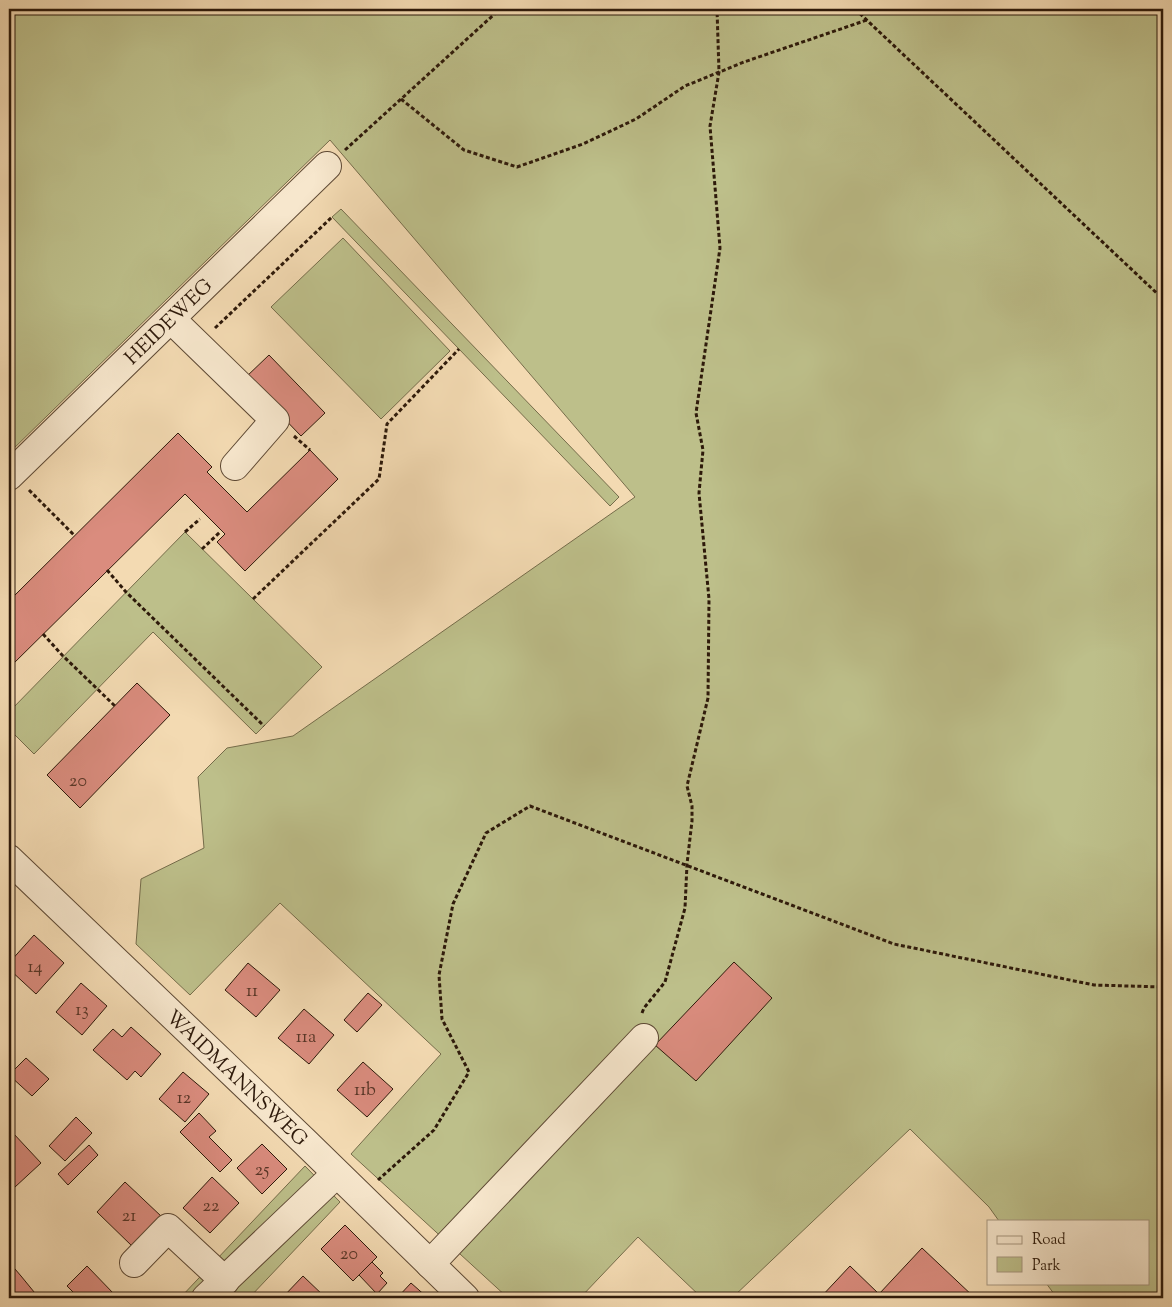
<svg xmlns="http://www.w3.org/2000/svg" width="1172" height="1307" font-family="'Sorts Mill Goudy',serif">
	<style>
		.green { fill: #bdbf8a; stroke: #756c4a }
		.building { fill: #da8c7e; stroke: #2d190a }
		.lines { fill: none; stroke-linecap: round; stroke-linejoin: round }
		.minor-casing { stroke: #5e4934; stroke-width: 30 }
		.path { stroke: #2d190a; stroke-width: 3; stroke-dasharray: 4 2.5; stroke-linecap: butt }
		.minor { stroke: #f7e7cd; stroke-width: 28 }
		.labels { text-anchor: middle; stroke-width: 4; stroke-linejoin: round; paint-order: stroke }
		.number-label { font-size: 18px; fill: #583627 }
		.street-label { font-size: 20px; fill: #2d190a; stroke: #f7e7cd }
	</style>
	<rect width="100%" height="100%" fill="#f3dab2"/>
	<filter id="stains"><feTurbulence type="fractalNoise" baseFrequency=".004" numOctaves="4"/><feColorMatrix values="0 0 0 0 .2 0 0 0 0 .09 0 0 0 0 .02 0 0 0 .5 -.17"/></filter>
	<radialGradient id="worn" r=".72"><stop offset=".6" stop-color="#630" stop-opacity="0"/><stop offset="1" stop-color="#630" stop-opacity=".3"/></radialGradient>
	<g class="green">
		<path d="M9,9H1163V1298H1057L1046,1283H1148V1221H999L989,1207L910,1129L732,1298H702L638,1237L580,1298H508L351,1154L441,1054L280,903L190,995L136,944L141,879L204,848L198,777L227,748L293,736L635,497L330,140L9,453Z"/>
		<path d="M341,209L619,497L610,506L332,217Z"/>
		<path d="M343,238L450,351L381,419L271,307Z"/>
		<path d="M185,532L322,667L256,734L153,632L34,754L9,729V712Z"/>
		<path d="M305,1166L340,1202L249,1298H180Z"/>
	</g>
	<g class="building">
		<path d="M269,355L325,413L301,436L245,378Z"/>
		<path d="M178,433L212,467L207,472L247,512L310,450L338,479L245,571L217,542L225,534L185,494L9,668V601Z"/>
		<path d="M137,683L170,715L80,808L47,775Z"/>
		<path d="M9,913L14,918L9,924Z"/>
		<path d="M34,935L64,963L36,994L9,969V963Z"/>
		<path d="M734,962L772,998L696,1081L655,1045Z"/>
		<path d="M248,963L280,990L256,1017L225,990Z"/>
		<path d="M81,983L107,1006L82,1035L56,1012Z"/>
		<path d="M368,993L382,1005L357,1032L344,1020Z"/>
		<path d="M304,1009L334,1035L309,1064L278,1038Z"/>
		<path d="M131,1027L161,1054L141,1077L135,1071L127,1080L93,1050L113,1029L122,1037Z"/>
		<path d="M26,1058L49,1079L32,1096L9,1075Z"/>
		<path d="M363,1062L393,1089L367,1117L337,1090Z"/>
		<path d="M183,1072L209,1094L185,1122L159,1099Z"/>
		<path d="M199,1113L216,1131L209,1137L232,1160L220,1172L180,1132Z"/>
		<path d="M76,1117L92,1133L65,1161L49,1146Z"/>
		<path d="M13,1133L41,1163L15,1187L9,1181V1137Z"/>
		<path d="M262,1144L287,1169L262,1194L237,1168Z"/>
		<path d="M89,1145L98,1155L68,1185L58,1174Z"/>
		<path d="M212,1177L239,1203L210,1233L183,1208Z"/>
		<path d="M125,1182L162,1217L133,1247L97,1212Z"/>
		<path d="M345,1225L377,1257L353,1281L321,1249Z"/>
		<path d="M922,1248L975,1298H820L850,1266L879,1294Z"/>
		<path d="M9,1262L21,1276L39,1298H9Z"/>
		<path d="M372,1262L383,1273L380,1276L387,1283L377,1294L359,1275Z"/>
		<path d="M87,1266L114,1294L109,1298H79L67,1286Z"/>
		<path d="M303,1276L326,1298H282Z"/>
		<path d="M411,1283L428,1298H397Z"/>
	</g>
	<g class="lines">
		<g class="minor-casing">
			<g id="minor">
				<path d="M171,319L275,420L235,466"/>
				<path id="s1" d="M9,476L327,166"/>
				<path id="s2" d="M9,859L305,1142L465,1298"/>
				<path d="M134,1263L168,1228L225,1281"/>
				<path d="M430,1264L644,1038"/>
				<path d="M206,1298L336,1174"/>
			</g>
		</g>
		<g class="path">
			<path d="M855,9L1163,299"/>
			<path d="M401,99L464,150L517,167L583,144L636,119L685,86L744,62L867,20"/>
			<path d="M345,150L500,9"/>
			<path d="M215,328L332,217"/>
			<path d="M294,436L310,450"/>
			<path d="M29,490L75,536"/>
			<path d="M185,532L200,519"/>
			<path d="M202,549L220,532"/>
			<path d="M107,570L126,592L264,726"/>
			<path d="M253,599L379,479L387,424L459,349"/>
			<path d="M43,634L63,656L115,706"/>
			<path d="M642,1013L644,1008L665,982L685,908L687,864L692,821V806L687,786L708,698L709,599L699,493L703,450L696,413L720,248L710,126L719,72L717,9"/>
			<path d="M378,1180L434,1130L469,1072L442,1019L439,975L453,904L486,833L530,806L894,944L1094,985L1163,987"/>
			<path d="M1092,1298H1093"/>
		</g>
		<use href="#minor" class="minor"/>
	</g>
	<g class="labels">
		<g class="number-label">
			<text x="78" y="786">20</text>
			<text x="35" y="972">14</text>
			<text x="252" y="996">11</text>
			<text x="82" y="1015">13</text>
			<text x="306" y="1042">11a</text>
			<text x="365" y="1095">11b</text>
			<text x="184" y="1103">12</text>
			<text x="262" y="1175">25</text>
			<text x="211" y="1211">22</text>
			<text x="129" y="1221">21</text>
			<text x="349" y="1259">20</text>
		</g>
		<g class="street-label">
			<text dy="7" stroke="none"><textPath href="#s1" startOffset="222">HEIDEWEG</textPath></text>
			<text dy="7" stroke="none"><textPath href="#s2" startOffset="316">WAIDMANNSWEG</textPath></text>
		</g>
	</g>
	<rect width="1172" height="1307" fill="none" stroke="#f3dab2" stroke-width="30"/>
	<rect x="10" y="10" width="1152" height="1287" fill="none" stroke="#2d190a" stroke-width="2.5"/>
	<rect x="15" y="15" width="1142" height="1277" fill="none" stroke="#2d190a"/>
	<rect x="987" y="1220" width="162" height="65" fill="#f7e7cd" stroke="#a6957f"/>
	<rect x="997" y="1236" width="25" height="8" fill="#f7e7cd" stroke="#a6957f"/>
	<text x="1032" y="1244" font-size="15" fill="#2d190a">Road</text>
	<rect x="997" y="1257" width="25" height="15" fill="#bdbf8a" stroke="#a6957f"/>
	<text x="1032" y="1270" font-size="15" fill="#2d190a">Park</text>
	<rect width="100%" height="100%" filter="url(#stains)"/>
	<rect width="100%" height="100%" fill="url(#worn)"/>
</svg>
